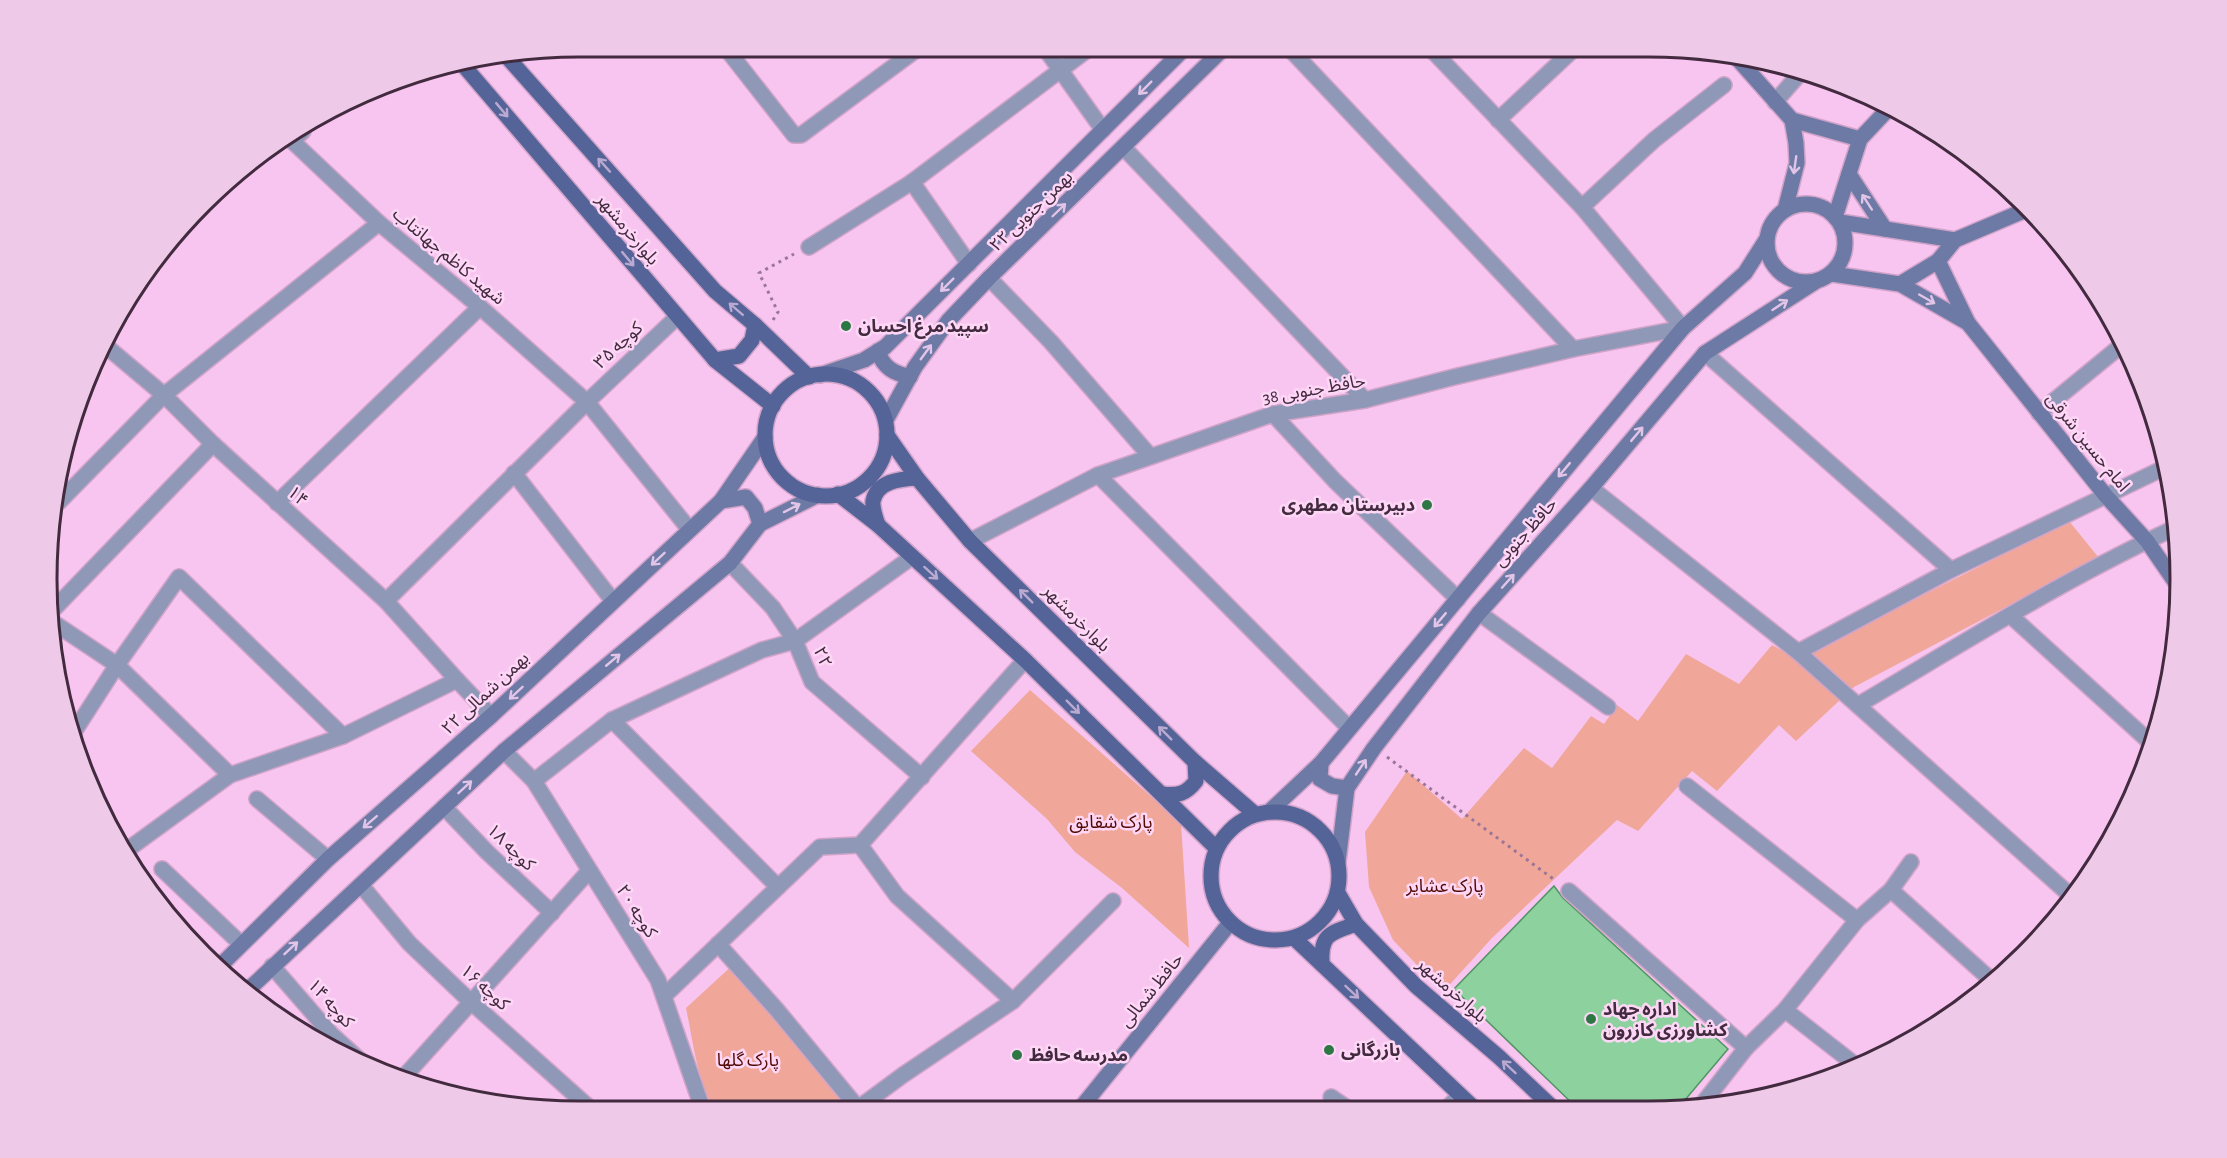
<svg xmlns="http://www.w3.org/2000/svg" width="2227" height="1158" font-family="'Alegreya Sans','Noto Sans Arabic',sans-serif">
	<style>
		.green { fill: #f0a799 }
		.building { fill: #8dd29e; stroke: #529564; stroke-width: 1.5 }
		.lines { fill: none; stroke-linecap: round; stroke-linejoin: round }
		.street-casing { stroke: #d0a3c9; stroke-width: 18 }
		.secondary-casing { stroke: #d0a3c9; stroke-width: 18 }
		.primary-casing { stroke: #d0a3c9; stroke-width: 18 }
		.path { stroke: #9b7696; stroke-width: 3; stroke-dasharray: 3 4.5; stroke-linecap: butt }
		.street { stroke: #8f99b7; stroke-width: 15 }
		.secondary { stroke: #6d7aa5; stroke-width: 15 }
		.primary { stroke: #546398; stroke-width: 15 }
		.oneway { stroke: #e1c4e7 }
		.oneway2 { stroke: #baa9d1 }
		.poi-dot { fill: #2d7745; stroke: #fed7f7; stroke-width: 2 }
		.labels { text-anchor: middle; stroke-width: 5; stroke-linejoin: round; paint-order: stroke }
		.street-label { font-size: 18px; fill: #422a3f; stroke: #fed7f7 }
		.poi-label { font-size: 18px; font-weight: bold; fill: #422a3f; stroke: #fed7f7; text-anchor: start }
		.park-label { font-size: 18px; fill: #510902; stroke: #fed7f7 }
		.rim { fill: none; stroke: #422a3f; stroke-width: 3 }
	</style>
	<rect width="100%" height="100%" fill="#f8c5f0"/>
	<g class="green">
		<path d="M2069,521L2099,558L1854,687L1796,741L1779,725L1717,791L1692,771L1638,831L1617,820L1492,938L1443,992L1393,940L1369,887L1365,832L1407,771L1462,819L1524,748L1552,768L1591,716L1604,724L1617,705L1638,721L1686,654L1739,684L1772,645L1797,659Z"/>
		<path d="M1030,690L1181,823L1189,948L1122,888L1075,852L1047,819L971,751Z"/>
		<path d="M735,963L844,1104L836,1110H714C697,1080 693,1041 686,1008Z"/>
	</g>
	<path class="building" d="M1554,886L1563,898L1728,1049L1679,1107H1576L1454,989Z"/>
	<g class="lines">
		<g class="street-casing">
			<g id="street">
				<path d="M725,47L794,135H801L920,47"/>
				<path d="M1044,47L1103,130"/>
				<path d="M1288,47L1573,349"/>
				<path d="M1775,102L1802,71"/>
				<path d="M1498,120L1575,48"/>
				<path d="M289,138L379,223L480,307L587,402L689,529"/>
				<path d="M292,141L303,131"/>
				<path d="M1124,148L1365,400"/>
				<path d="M912,182L969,264"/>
				<path d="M1582,207L1654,140L1724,85"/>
				<path d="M809,247L912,182L1091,47"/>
				<path d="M989,278L1051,342L1150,456"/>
				<path d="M107,347L164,395L213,444L386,601L457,680"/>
				<path d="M1705,353L1951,570"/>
				<path d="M2039,413L2123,344"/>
				<path d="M1273,414L1335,481L1458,599"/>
				<path d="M514,473L613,601"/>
				<path d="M1098,475L1349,728"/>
				<path d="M1591,488L1798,652L2071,896"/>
				<path d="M59,502L164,395L379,223"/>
				<path d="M277,503L480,307"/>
				<path d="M970,541L1098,475L1273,414L1365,400L1454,377L1573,349L1683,328L1582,207L1429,47"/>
				<path d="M730,563L773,608L795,641L812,682L922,777"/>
				<path d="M386,601L587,402L677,317"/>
				<path d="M1479,613L1608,707"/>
				<path d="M48,615L213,444"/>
				<path d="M2011,616L2152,744"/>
				<path d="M48,619L117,665L230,775"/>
				<path d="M1798,652L1951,570L2166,467"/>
				<path d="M1858,705C1962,644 2067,577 2177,527"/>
				<path d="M612,720L778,887"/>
				<path d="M72,735L117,665L179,577L343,736"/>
				<path d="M504,751L534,781L658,980L703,1110"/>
				<path d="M534,781L612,720L762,650L795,641L912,557"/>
				<path d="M1687,786L1857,920"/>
				<path d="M257,799L328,859"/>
				<path d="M444,807L487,852L552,913"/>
				<path d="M860,845L897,896L1013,1001"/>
				<path d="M127,850L230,775L343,736L457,680L491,716"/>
				<path d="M162,869L241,944"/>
				<path d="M361,885L409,943L471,1002L592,1110"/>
				<path d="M1891,890L1991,980"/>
				<path d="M1569,891L1746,1048"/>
				<path d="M718,944L777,1010L858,1108"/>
				<path d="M272,966L331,1034L364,1064"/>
				<path d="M664,996L820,847L860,845L1025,660"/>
				<path d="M1785,1010L1858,1067"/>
				<path d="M402,1079L589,871"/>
				<path d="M1331,1097L1347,1108"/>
				<path d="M1700,1107L1746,1048L1785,1010L1857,920L1891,890L1911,862"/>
				<path d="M1447,1108L1460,1095"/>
				<path d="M857,1109L903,1075L1013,1001L1113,901"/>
			</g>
		</g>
		<g class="secondary-casing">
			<g id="secondary">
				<path d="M1736,57L1792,120"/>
				<path d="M1792,120L1860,139"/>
				<path d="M1849,174L1885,229"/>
				<circle cx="1806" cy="243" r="39"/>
				<path d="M2028,209L1955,240L1938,261L1968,323L2106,496L2147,541L2178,586"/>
				<path d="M1785,210L1797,163L1796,143L1792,120"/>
				<path d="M1835,217L1860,139L1891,106"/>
				<path d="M1840,222L1955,240"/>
				<path d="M1832,274L1900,284L1968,323"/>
				<path d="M1900,284L1938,261"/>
				<path d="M878,351C883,368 894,373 910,377"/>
				<path d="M820,375L864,360L885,347L1186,47"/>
				<path d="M886,420L915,367L948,321L989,278L1225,47"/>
				<path d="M721,501L746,497L755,508L760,524"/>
				<path d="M1321,763L1320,779L1332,786L1347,788"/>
				<path d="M1270,811L1321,763L1683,328L1745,273L1766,240"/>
				<path d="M1338,862L1347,788L1374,748L1479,613L1591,488L1705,353L1815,282"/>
				<path d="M219,967L328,859L491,716L721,501L765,437"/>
				<path d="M249,989L504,751L730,563L760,524L818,495"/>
				<path d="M1080,1109L1230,923"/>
			</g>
		</g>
		<g class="primary-casing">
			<g id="primary">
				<path d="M508,58L715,291L755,325L809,377"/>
				<path d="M464,66L715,360L773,406"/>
				<path d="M715,360L739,356L752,340L755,325"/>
				<circle cx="826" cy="435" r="61"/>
				<path d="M887,435L917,478L970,541L1195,762L1255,814"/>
				<path d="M838,494L878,525L1025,660L1216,848"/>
				<path d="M878,525C876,519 872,508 873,501C877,481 900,479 917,478"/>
				<path d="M1162,794C1178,796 1186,794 1196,781L1195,762"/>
				<circle cx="1275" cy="876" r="64"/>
				<path d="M1338,893L1356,924L1416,986L1499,1057L1552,1107"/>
				<path d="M1294,938L1474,1108"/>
				<path d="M1322,964C1320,934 1330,933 1356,924"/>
			</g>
		</g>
		<g class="path">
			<path d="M773,320L778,312L759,273L794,254"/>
			<path d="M1387,757L1556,881"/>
		</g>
		<use href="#street" class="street"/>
		<use href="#secondary" class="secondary"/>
		<use href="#primary" class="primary"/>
	</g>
	<defs><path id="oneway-shaft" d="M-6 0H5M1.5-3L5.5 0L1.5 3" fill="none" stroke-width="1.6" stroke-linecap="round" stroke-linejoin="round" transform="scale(1.5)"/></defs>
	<g class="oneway">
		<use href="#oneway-shaft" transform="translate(1145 88) rotate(135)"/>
		<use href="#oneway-shaft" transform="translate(1795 165) rotate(98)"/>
		<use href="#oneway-shaft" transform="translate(1867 202) rotate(-123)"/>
		<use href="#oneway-shaft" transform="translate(1059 210) rotate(-44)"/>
		<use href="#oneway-shaft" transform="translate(947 285) rotate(135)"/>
		<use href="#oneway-shaft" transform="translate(1927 299) rotate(30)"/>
		<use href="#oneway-shaft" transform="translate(1780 305) rotate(-33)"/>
		<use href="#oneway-shaft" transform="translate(926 352) rotate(-54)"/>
		<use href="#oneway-shaft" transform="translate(1637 434) rotate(-50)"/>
		<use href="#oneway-shaft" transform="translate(1564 470) rotate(130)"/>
		<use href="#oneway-shaft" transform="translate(792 508) rotate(-27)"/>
		<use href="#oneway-shaft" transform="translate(658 559) rotate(137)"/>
		<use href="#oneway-shaft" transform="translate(1508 581) rotate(-48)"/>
		<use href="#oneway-shaft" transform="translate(1440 620) rotate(130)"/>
		<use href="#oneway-shaft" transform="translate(613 660) rotate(-40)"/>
		<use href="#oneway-shaft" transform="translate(516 693) rotate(137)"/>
		<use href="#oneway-shaft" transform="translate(1361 767) rotate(-56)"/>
		<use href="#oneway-shaft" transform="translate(465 787) rotate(-43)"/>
		<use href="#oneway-shaft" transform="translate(370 822) rotate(139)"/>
		<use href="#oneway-shaft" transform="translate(291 948) rotate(-43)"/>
	</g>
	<g class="oneway2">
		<use href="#oneway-shaft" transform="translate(502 110) rotate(50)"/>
		<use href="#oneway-shaft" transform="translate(604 165) rotate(-132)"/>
		<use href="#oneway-shaft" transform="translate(628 259) rotate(50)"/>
		<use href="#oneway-shaft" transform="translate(736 309) rotate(-139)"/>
		<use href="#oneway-shaft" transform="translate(931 573) rotate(42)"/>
		<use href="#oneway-shaft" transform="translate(1026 596) rotate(-135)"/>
		<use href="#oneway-shaft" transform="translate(1073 707) rotate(45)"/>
		<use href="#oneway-shaft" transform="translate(1165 733) rotate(-135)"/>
		<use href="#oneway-shaft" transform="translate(1352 992) rotate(43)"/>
		<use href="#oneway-shaft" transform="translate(1509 1067) rotate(-137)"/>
	</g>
	<g class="poi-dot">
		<circle cx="846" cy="326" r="6"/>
		<circle cx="1427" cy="505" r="6"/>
		<circle cx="1591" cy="1019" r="6"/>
		<circle cx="1329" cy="1050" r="6"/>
		<circle cx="1017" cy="1055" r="6"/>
	</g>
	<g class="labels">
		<g class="street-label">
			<text transform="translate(1031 211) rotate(-44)" y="6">۲۲ بهمن جنوبی</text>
			<text transform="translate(628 229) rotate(50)" y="6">بلوارخرمشهر</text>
			<text transform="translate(449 256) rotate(40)" y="6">شهید کاظم جهانتاب</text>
			<text transform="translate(618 345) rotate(-43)" y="6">کوچه ۳۵</text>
			<text transform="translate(1314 389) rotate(-10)" y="6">حافظ جنوبی 38</text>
			<text transform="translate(2088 442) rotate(51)" y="6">امام حسین شرقی</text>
			<text transform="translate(298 496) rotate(42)" y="6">۱۴</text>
			<text transform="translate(1525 532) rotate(-48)" y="6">حافظ جنوبی</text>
			<text transform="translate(1077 618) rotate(45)" y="6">بلوارخرمشهر</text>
			<text transform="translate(823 657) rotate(66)" y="6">۲۲</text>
			<text transform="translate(485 693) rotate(-43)" y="6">۲۲ بهمن شمالی</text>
			<text transform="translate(511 847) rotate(44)" y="6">کوچه ۱۸</text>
			<text transform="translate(637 911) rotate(57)" y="6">کوچه ۲۰</text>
			<text transform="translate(485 987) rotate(42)" y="6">کوچه ۱۶</text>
			<text transform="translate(1151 990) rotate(-51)" y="6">حافظ شمالی</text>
			<text transform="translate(1452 990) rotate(42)" y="6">بلوارخرمشهر</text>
			<text transform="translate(331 1003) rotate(48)" y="6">کوچه ۱۴</text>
		</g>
		<g class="poi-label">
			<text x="858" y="332">سپید مرغ احسان</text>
			<text x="1415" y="511" text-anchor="end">دبیرستان مطهری</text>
			<text x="1603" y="1015">اداره جهاد<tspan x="1603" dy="21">کشاورزی کازرون</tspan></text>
			<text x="1341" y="1056">بازرگانی</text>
			<text x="1029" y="1061">مدرسه حافظ</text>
		</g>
		<g class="park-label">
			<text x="1111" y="828">پارک شقایق</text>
			<text x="1445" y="892">پارک عشایر</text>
			<text x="748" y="1066">پارک گلها</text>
		</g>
	</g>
	<path d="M0 0H2227V1158H0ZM579 57H1648A522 522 0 0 1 2170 579V579A522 522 0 0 1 1648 1101H579A522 522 0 0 1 57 579V579A522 522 0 0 1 579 57Z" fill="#efc9e8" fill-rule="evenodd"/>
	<path class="rim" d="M579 57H1648A522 522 0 0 1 2170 579V579A522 522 0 0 1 1648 1101H579A522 522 0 0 1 57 579V579A522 522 0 0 1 579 57Z"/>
</svg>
